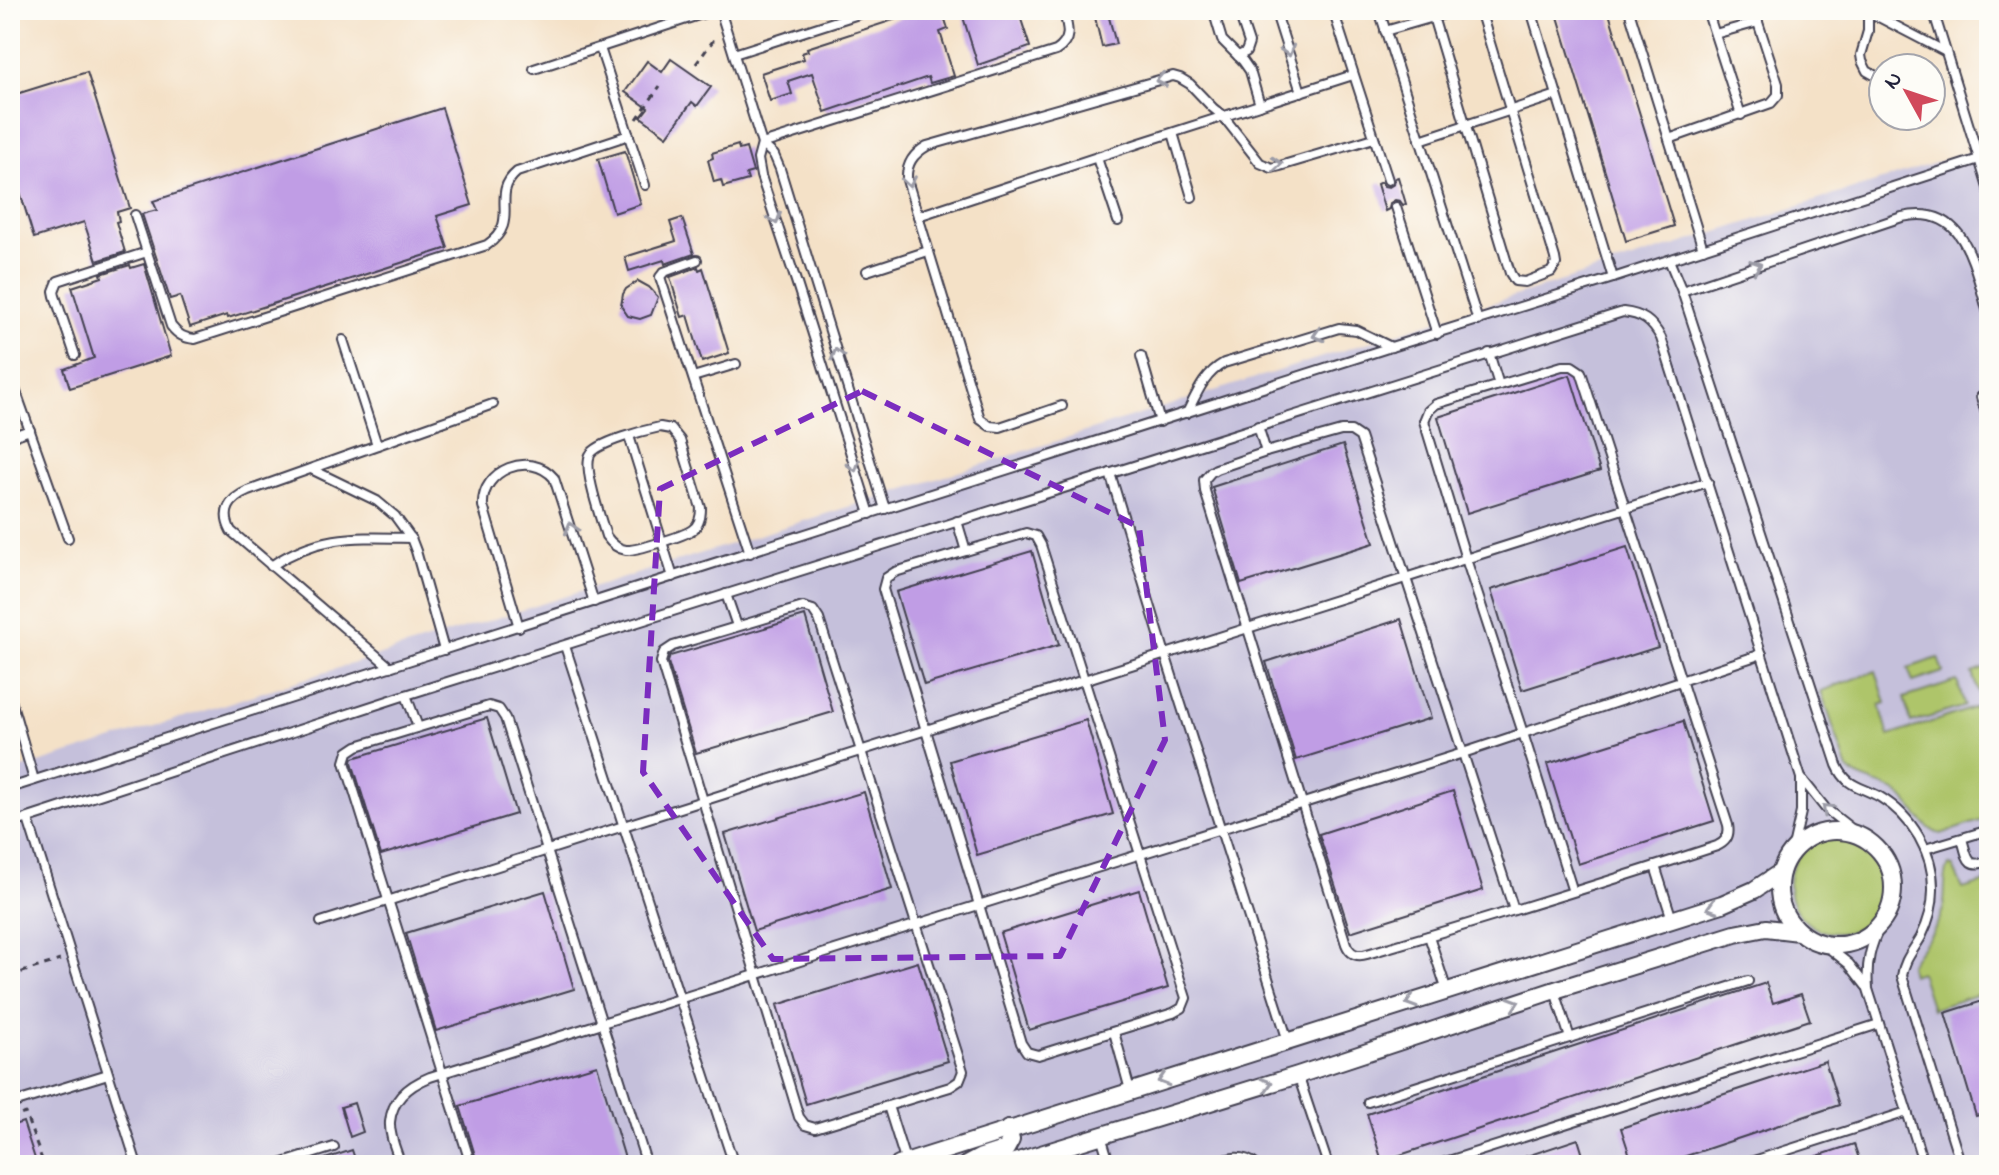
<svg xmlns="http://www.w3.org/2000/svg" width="1999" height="1175" font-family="'Indie Flower',sans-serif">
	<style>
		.industrial { fill: #c5c0db }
		.green { fill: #aec56a; stroke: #687452; stroke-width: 2 }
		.building { fill: #c09de5 }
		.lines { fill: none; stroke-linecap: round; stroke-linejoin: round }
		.service-casing { stroke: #423f50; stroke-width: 12 }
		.minor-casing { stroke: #423f50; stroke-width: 20 }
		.path { stroke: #423f50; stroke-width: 3; stroke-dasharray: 6 6; stroke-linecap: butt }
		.service { stroke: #fff; stroke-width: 8 }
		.minor { stroke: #fff; stroke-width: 16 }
		.oneway { stroke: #9c9ca7 }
		.marked { fill: none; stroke: #7b2cbf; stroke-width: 6; stroke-dasharray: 16 10; stroke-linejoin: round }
	</style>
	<rect width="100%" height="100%" fill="#fdfcf7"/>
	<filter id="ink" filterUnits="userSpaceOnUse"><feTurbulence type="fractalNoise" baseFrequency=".0125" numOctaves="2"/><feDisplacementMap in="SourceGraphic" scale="16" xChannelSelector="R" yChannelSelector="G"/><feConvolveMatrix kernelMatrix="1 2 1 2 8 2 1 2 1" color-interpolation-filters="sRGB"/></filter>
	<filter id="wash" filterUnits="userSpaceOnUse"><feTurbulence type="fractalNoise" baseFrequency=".006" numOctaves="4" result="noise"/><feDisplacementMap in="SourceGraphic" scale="32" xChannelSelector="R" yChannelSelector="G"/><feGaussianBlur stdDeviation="1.8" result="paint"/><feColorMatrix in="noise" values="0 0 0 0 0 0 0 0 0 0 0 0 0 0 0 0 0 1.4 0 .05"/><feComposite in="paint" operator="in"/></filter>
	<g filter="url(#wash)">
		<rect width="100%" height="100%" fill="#f4e1c7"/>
		<path class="industrial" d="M1989,146V1165H10V772Z"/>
		<g class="green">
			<path d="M1938,658L1943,672L1913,682L1908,668Z"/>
			<path d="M1989,667V701L1982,703L1972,673Z"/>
			<path d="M1876,671L1886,703L1880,705L1889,736L1989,703V818L1941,834C1924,831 1914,806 1900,795C1884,782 1861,782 1848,770L1821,691Z"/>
			<path d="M1957,681L1965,706L1911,723L1904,698Z"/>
			<circle cx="1837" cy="885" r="48"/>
			<path d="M1949,865L1953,867L1963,889L1989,881V991L1932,1009L1920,972L1911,975L1909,965C1921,946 1937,932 1943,909C1946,897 1943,874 1949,865Z"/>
		</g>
		<g id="blocks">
			<g class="building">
				<path d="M907,10H942L948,29L940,32L954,76L930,83L928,77L825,112L812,73L788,81L792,94L770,101L761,73L804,59L802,53L808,51L807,48L909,15Z"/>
				<path d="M985,10H1018L1030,47L978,65L963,17Z"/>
				<path d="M1107,10L1116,44L1102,47L1094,13Z"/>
				<path d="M1556,10H1608L1674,226L1626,241Z"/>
				<path d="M671,59L711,87L697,106L692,102L667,136L641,117L648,108L625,92L647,61L662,72Z"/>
				<path d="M87,72L130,208L117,212L119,221L116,222L125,252L97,261L84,222L34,238L10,159V96Z"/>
				<path d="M442,108L472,205L437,216L448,248L228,318L227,315L190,327L180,296L170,299L142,214L157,210L153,201Z"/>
				<path d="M738,145L739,150L746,148L753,172L746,174L748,180L723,187L721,180L714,182L708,160L713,158L712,153Z"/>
				<path d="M625,151L641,204L614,213L598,159Z"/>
				<path d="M1398,177L1406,204L1403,205L1400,201L1395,200L1390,203L1389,209L1385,211L1377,184L1381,182L1384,186L1389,187L1394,184L1395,178Z"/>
				<path d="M682,218L694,254L665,264L664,260L629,271L625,257L676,241L670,222Z"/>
				<path d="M144,264L171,356L70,388L64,369L94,358L72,287L102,277L101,274L130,265L131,268Z"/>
				<path d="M698,267L699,270L703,268L729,353L702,362L688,315L682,317L670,277Z"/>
				<path d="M638,281L649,287L658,297L651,315L640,319L628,316L621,306L623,294L626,289Z"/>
				<path d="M1570,375L1600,471L1467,513L1438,417Z"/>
				<path d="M1343,445L1374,543L1241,584L1212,487Z"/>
				<path d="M1627,547L1658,647L1522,690L1491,590Z"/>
				<path d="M1032,551L1059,645L924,685L896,592Z"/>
				<path d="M805,616L833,712L696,753L668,662L670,656Z"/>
				<path d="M1401,619L1431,718L1296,760L1266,662Z"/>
				<path d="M487,718L516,814L381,855L352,762L353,758Z"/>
				<path d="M1086,720L1113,814L977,855L950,761Z"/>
				<path d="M1683,721L1714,821L1578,864L1547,764Z"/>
				<path d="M1453,791L1483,890L1350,932L1319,834Z"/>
				<path d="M864,792L892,889L754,931L725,834Z"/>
				<path d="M1139,890L1168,988L1029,1030L1000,933Z"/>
				<path d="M545,891L574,989L436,1031L406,933Z"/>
				<path d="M918,962L948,1061L806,1104L777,1005Z"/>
				<path d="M1766,983L1773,1003L1801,994L1810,1020L1382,1161L1367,1114Z"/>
				<path d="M1989,999V1112L1976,1116L1945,1013Z"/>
				<path d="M1825,1061L1839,1105L1659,1165H1633L1621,1128Z"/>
				<path d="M597,1065L626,1162L616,1165H478L460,1106Z"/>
				<path d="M354,1103L363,1132L350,1137L341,1107Z"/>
				<path d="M23,1122L37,1165H10V1126Z"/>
				<path d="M1578,1139L1586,1165H1506V1163Z"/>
				<path d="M1854,1144L1861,1165H1799V1162Z"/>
				<path d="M352,1150L357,1165H316V1162Z"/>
			</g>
		</g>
	</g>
	<g filter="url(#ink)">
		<use href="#blocks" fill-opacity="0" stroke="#423f50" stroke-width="2"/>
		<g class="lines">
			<g class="service-casing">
				<g id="service">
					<path d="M720,10L762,144L774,155L780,169L885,509"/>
					<path d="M1213,10L1222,40L1243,61L1250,71L1260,105"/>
					<path d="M1238,10L1249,43L1246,52L1238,56"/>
					<path d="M1275,10L1301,92"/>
					<path d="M1333,10L1388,180"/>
					<path d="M1379,10L1478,321"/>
					<path d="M1431,10L1510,273L1515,281L1525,282L1551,272L1556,264L1555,258L1480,10"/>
					<path d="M1531,10L1613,278"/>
					<path d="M1629,10L1703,249"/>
					<path d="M1707,10L1741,115"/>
					<path d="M1868,10V31L1861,55L1862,61L1867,71L1883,80"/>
					<path d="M1933,10L1989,191"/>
					<path d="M1869,12L1946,52"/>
					<path d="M1385,31L1458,10"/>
					<path d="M1715,34L1758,22"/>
					<path d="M600,48L645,185"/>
					<path d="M734,54L871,10"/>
					<path d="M534,69L714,10"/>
					<path d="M1173,133L1192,197"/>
					<path d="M1669,139L1771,103L1778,95V84L1754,10"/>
					<path d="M1420,140L1557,95"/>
					<path d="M762,144L758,159L761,176L797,284L870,514"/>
					<path d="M762,144L1056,51C1073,40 1068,27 1063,10"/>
					<path d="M1097,158L1118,221"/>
					<path d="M1396,207L1437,334"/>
					<path d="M135,215L171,326C178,335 184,338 195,339L487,245C522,221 489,195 517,172L629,135"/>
					<path d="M918,216L1140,143L1353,75"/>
					<path d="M697,260L664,272L660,277L661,280L750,553"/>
					<path d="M1669,260L1682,291L1837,765C1847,788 1861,786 1880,797C1912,816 1934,853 1933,890C1933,906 1928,923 1921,937C1913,951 1904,960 1902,976L1961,1165"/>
					<path d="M867,271L928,251"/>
					<path d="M1682,291L1902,217C1968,202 1974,269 1989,316"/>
					<path d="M343,340L377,445"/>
					<path d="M1489,353L1499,385"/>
					<path d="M75,355L55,296L54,291L58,281L147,252"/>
					<path d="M1141,356L1160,422"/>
					<path d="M10,375L68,538"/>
					<path d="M693,377L736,364"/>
					<path d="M1981,397L1989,423"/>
					<path d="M1062,406L1000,427L990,426L980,419L907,180C906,164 913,154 927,146L1173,76L1180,78L1190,84L1213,108L1223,116L1260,163L1272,168L1280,166L1374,138"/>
					<path d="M1187,413C1197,393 1204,374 1224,363L1339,328L1356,330L1391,347"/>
					<path d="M1258,426L1266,452"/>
					<path d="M660,427L671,429L680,440L701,508C701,516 700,525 692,530C684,536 635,551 626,550C617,549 611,543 606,536C601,519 583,469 590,455C597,442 646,430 660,427Z"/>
					<path d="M629,436L673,577"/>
					<path d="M10,437L30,430"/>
					<path d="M311,469L377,501L395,516L411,538L416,551L444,650"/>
					<path d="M1110,473L1165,654L1288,1041"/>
					<path d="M957,521L966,551"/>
					<path d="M1026,533L1036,536L1041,545L1186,998L1182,1008L1173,1013L1038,1055L1027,1052L1021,1043L883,589L886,578L895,572Z"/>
					<path d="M271,566C319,534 356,537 411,538"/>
					<path d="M726,594L737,626"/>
					<path d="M803,607L813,610L819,619L963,1071L959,1081L950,1087L815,1128L805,1125L799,1117L661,662L664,652L673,646Z"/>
					<path d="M519,627L483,506C481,470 530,450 554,478L594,602"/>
					<path d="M565,646L734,1165"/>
					<path d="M390,667L231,531C221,512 229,499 248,491L493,404"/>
					<path d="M406,695L418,727"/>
					<path d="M10,697L34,780"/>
					<path d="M1802,779L1826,809L1858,834"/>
					<path d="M10,788L1391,347L1613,278L1979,159"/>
					<path d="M28,819L137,1165"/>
					<path d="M10,824L406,695L1623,312C1642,314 1652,321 1661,338L1801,778V812L1792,852"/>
					<path d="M1962,839C1968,858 1966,869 1989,861"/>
					<path d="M1925,849L1989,830"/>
					<path d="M1655,866L1672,919"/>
					<path d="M1514,910L1360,437L1351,431H1341L1266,452L1216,469L1211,472L1204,480L1205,491L1346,944C1350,954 1357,957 1367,954C1484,920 1601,884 1717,846C1726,842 1730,835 1728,825L1581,372L1572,366H1562L1436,404L1428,411L1424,421L1466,559L1523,733L1573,892"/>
					<path d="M321,922L1708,482"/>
					<path d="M1882,923C1870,945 1866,964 1868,989L1924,1165"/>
					<path d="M1429,936L1447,991"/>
					<path d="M1825,945L1849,964L1866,986"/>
					<path d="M1555,991L1570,1038"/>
					<path d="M1114,1032L1130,1090"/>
					<path d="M1298,1075L1328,1165"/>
					<path d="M1368,1102L1748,981"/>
					<path d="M10,1104L108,1074"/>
					<path d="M888,1106L906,1163"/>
					<path d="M1101,1136L1110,1165"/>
					<path d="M277,1165L334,1147"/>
					<path d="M401,1165C397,1152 389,1136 390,1122C392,1099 410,1085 430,1077L1463,753L1762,654"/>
					<path d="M471,1165L345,762L348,752L357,746L489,706L499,709L505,718L647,1165"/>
					<path d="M1209,1165C1227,1159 1241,1152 1256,1165"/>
					<path d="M1436,1165L1879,1024"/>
					<path d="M1741,1165L1907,1112"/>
				</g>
			</g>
			<g class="minor-casing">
				<g id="minor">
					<circle cx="1836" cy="888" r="57"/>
					<path d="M899,1165L1722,904L1754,890L1781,872"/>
					<path d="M966,1165L981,1157L1006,1149L1011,1140L1008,1129"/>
					<path d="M1005,1165L1298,1075L1555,990L1735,934L1766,928L1799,932"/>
				</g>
			</g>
			<g class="path">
				<path d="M696,64L715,38"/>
				<path d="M637,119L660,86"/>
				<path d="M10,976L60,960"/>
				<path d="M10,1054L19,1083L10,1086"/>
				<path d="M10,1119L25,1113L44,1165"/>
			</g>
			<use href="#service" class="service"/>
			<use href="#minor" class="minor"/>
		</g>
		<defs><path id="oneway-chevron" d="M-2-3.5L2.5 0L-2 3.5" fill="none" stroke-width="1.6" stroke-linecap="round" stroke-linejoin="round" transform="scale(2)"/></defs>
		<g class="oneway">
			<use href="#oneway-chevron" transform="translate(1288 51) rotate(73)"/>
			<use href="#oneway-chevron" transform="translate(1161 80) rotate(168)"/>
			<use href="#oneway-chevron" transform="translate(1277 164) rotate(-5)"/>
			<use href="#oneway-chevron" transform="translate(909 182) rotate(81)"/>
			<use href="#oneway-chevron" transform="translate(775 219) rotate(71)"/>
			<use href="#oneway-chevron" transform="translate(1756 266) rotate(-19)"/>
			<use href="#oneway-chevron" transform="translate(1318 335) rotate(163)"/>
			<use href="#oneway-chevron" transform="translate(837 354) rotate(-107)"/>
			<use href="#oneway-chevron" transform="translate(854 466) rotate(73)"/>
			<use href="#oneway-chevron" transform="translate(571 528) rotate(-107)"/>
			<use href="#oneway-chevron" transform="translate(1827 809) rotate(-136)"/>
			<use href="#oneway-chevron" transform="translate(1712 907) rotate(163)"/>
			<use href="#oneway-chevron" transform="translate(1411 1002) rotate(162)"/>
			<use href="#oneway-chevron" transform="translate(1514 1003) rotate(-18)"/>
			<use href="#oneway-chevron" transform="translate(1163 1080) rotate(163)"/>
			<use href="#oneway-chevron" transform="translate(1267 1084) rotate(-17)"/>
		</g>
	</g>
	<path class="marked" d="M862,391L1139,527L1165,740L1060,956L773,959L643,772L660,489Z"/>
	<rect width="1999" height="1175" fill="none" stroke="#fdfcf7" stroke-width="40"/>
	<g transform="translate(1907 92) rotate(310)"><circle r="38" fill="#fdfcf7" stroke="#a5a5ac" stroke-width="2"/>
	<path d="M0-6L14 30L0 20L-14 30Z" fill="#d1495b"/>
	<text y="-12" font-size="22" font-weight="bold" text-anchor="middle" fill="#22223b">N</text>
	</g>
</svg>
